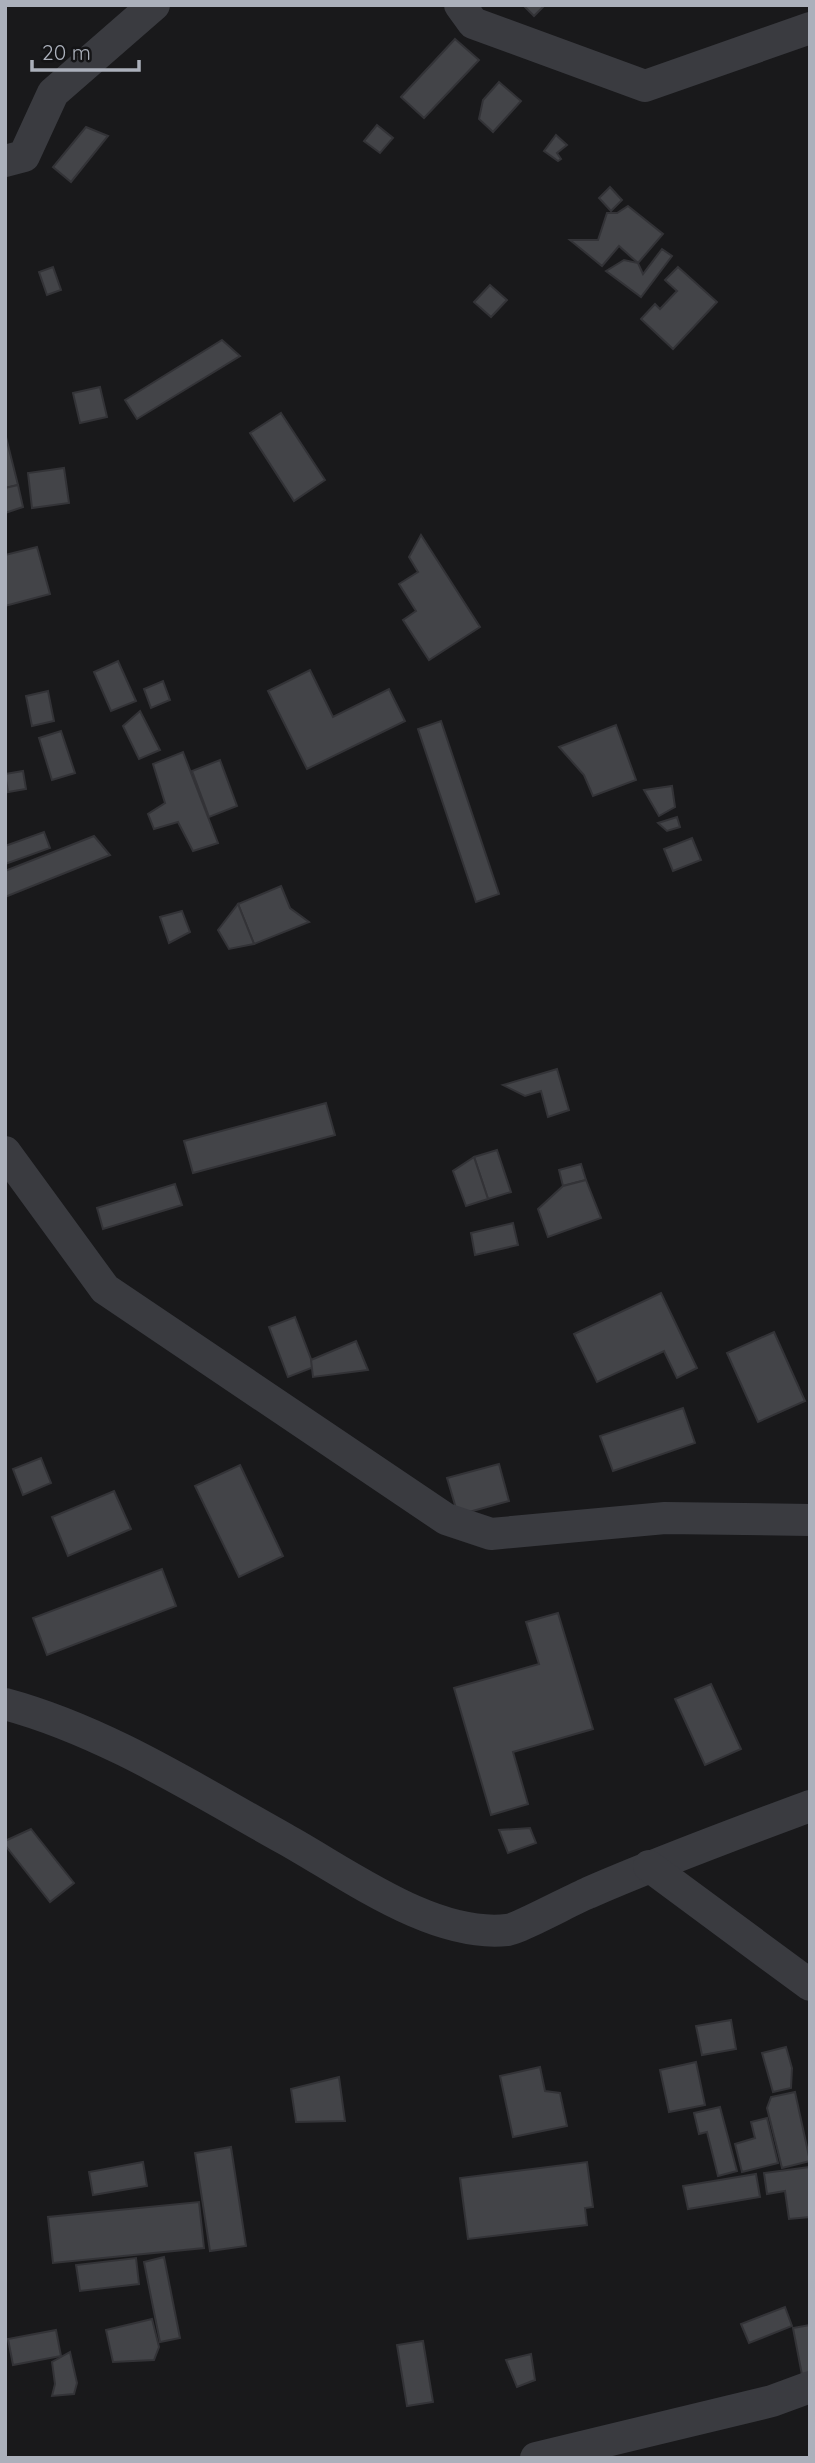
<svg xmlns="http://www.w3.org/2000/svg" width="815" height="2463" font-family="Quicksand,sans-serif">
	<style>
		.building { fill: #434448; stroke: #333337; stroke-width: 2 }
		.lines { fill: none; stroke-linecap: round; stroke-linejoin: round }
		.minor { stroke: #3a3b40; stroke-width: 32 }
	</style>
	<rect width="100%" height="100%" fill="#19191b"/>
	<g class="building">
		<path d="M523,5H545L534,16Z"/>
		<path d="M455,39L479,60L424,118L401,97Z"/>
		<path d="M499,82L521,101L493,132L479,119L483,100Z"/>
		<path d="M377,125L393,138L380,153L364,141Z"/>
		<path d="M86,127L108,136L71,182L53,167Z"/>
		<path d="M556,135L567,145L557,153L561,159L558,161L544,151Z"/>
		<path d="M610,187L622,200L611,211L599,198Z"/>
		<path d="M628,206L663,234L638,263L619,246L602,266L570,240H598L607,213H617Z"/>
		<path d="M662,249L672,256L641,297L606,271L624,260L638,263L643,274Z"/>
		<path d="M53,267L61,290L47,295L39,272Z"/>
		<path d="M678,267L717,302L673,349L641,319L655,304L660,309L677,291L665,280Z"/>
		<path d="M490,285L507,300L491,317L474,302Z"/>
		<path d="M222,340L240,356L137,419L125,400Z"/>
		<path d="M100,387L107,417L80,423L73,393Z"/>
		<path d="M281,413L325,480L294,501L250,433Z"/>
		<path d="M5,433L18,485L5,488Z"/>
		<path d="M64,468L69,503L32,508L28,473Z"/>
		<path d="M18,485L23,507L5,513V488Z"/>
		<path d="M421,535L480,627L429,660L403,620L416,611L399,584L418,572L409,557Z"/>
		<path d="M37,547L50,594L5,606V555Z"/>
		<path d="M118,661L136,701L111,711L94,672Z"/>
		<path d="M310,670L333,717L389,689L405,721L307,769L268,691Z"/>
		<path d="M163,681L170,700L151,708L144,689Z"/>
		<path d="M48,691L54,721L32,726L26,696Z"/>
		<path d="M140,711L160,750L139,759L123,726Z"/>
		<path d="M441,721L499,894L476,902L418,729Z"/>
		<path d="M616,725L636,780L593,796L584,775L559,747Z"/>
		<path d="M61,731L75,773L52,780L39,738Z"/>
		<path d="M183,752L218,843L193,851L178,822L154,829L148,814L165,803L153,764Z"/>
		<path d="M220,760L237,806L209,817L192,771Z"/>
		<path d="M23,771L26,789L8,792L5,774Z"/>
		<path d="M672,786L675,807L659,816L644,790Z"/>
		<path d="M677,817L680,827L667,831L658,823Z"/>
		<path d="M44,832L50,848L5,864V846Z"/>
		<path d="M94,836L110,855L5,897V871Z"/>
		<path d="M692,838L701,860L673,871L664,849Z"/>
		<path d="M281,886L290,908L309,922L254,944L238,904Z"/>
		<path d="M238,904L254,944L229,949L218,930Z"/>
		<path d="M182,911L190,932L169,943L160,917Z"/>
		<path d="M557,1069L569,1110L548,1117L541,1091L525,1096L503,1085Z"/>
		<path d="M326,1103L335,1135L193,1173L184,1141Z"/>
		<path d="M497,1150L511,1192L488,1199L474,1157Z"/>
		<path d="M474,1157L488,1199L466,1206L453,1171Z"/>
		<path d="M581,1164L586,1180L563,1186L559,1170Z"/>
		<path d="M586,1180L601,1218L548,1237L538,1209L563,1186Z"/>
		<path d="M175,1184L182,1205L103,1229L97,1208Z"/>
		<path d="M513,1223L518,1245L475,1255L471,1233Z"/>
		<path d="M661,1293L697,1368L677,1378L664,1351L597,1382L574,1334Z"/>
		<path d="M295,1317L314,1367L288,1377L269,1327Z"/>
		<path d="M774,1332L805,1401L758,1422L727,1353Z"/>
		<path d="M356,1341L368,1370L313,1377L311,1360Z"/>
		<path d="M683,1408L695,1443L613,1471L600,1436Z"/>
		<path d="M41,1458L51,1483L23,1495L13,1469Z"/>
		<path d="M499,1464L509,1501L458,1515L447,1478Z"/>
		<path d="M240,1465L283,1556L239,1577L195,1486Z"/>
		<path d="M114,1491L131,1529L68,1556L52,1517Z"/>
		<path d="M162,1569L176,1606L47,1655L33,1618Z"/>
		<path d="M558,1613L593,1729L513,1752L528,1804L491,1815L454,1688L539,1664L526,1622Z"/>
		<path d="M711,1684L741,1749L705,1765L675,1699Z"/>
		<path d="M530,1828L536,1843L508,1853L499,1830Z"/>
		<path d="M31,1829L74,1883L50,1902L5,1845V1841Z"/>
		<path d="M731,2020L736,2049L702,2055L696,2026Z"/>
		<path d="M786,2047L792,2068L791,2088L773,2092L762,2053Z"/>
		<path d="M696,2062L705,2105L669,2112L660,2070Z"/>
		<path d="M540,2067L545,2091L560,2093L567,2126L513,2137L500,2076Z"/>
		<path d="M339,2077L345,2121L296,2122L291,2089Z"/>
		<path d="M795,2092L810,2161L782,2168L767,2108L771,2097Z"/>
		<path d="M720,2107L737,2171L718,2176L707,2132L699,2134L694,2113Z"/>
		<path d="M767,2118L778,2163L742,2172L735,2144L755,2138L751,2122Z"/>
		<path d="M231,2147L246,2246L210,2251L195,2153Z"/>
		<path d="M143,2162L147,2186L93,2195L89,2172Z"/>
		<path d="M587,2162L593,2207L585,2208L587,2225L468,2239L460,2178Z"/>
		<path d="M810,2167V2217L789,2219L785,2191L767,2194L764,2173Z"/>
		<path d="M756,2174L760,2197L688,2209L683,2186Z"/>
		<path d="M199,2202L204,2248L53,2263L48,2217Z"/>
		<path d="M164,2257L180,2338L160,2342L144,2262Z"/>
		<path d="M136,2258L139,2284L80,2291L76,2265Z"/>
		<path d="M785,2307L792,2326L749,2343L741,2324Z"/>
		<path d="M152,2319L159,2347L154,2360L113,2362L106,2330Z"/>
		<path d="M810,2325V2374L802,2375L793,2328Z"/>
		<path d="M56,2330L61,2356L13,2365L8,2339Z"/>
		<path d="M423,2341L433,2402L407,2406L397,2345Z"/>
		<path d="M70,2352L77,2383L74,2394L52,2396L55,2384L52,2362Z"/>
		<path d="M531,2354L535,2380L517,2387L506,2360Z"/>
	</g>
	<g class="lines">
		<g class="minor">
			<path d="M460,5L473,23L645,86L810,28"/>
			<path d="M5,161L24,156L53,93L154,5"/>
			<path d="M5,1152L105,1289L446,1519L491,1534L665,1518L810,1520"/>
			<path d="M5,1704C105,1731 195,1789 285,1839C348,1874 433,1938 507,1930C518,1929 573,1899 588,1893C661,1861 735,1834 810,1806"/>
			<path d="M649,1866L810,1985"/>
			<path d="M536,2458L772,2401L810,2387"/>
		</g>
	</g>
	<rect width="815" height="2463" fill="none" stroke="#abb0bb" stroke-width="14"/>
	<path d="M32 60v10h107v-10" fill="none" stroke="#abb0bb" stroke-width="3.5"/>
	<text x="42" y="60" font-size="21" fill="#abb0bb" stroke="#141416" stroke-width="5" paint-order="stroke">20 m</text>
</svg>
